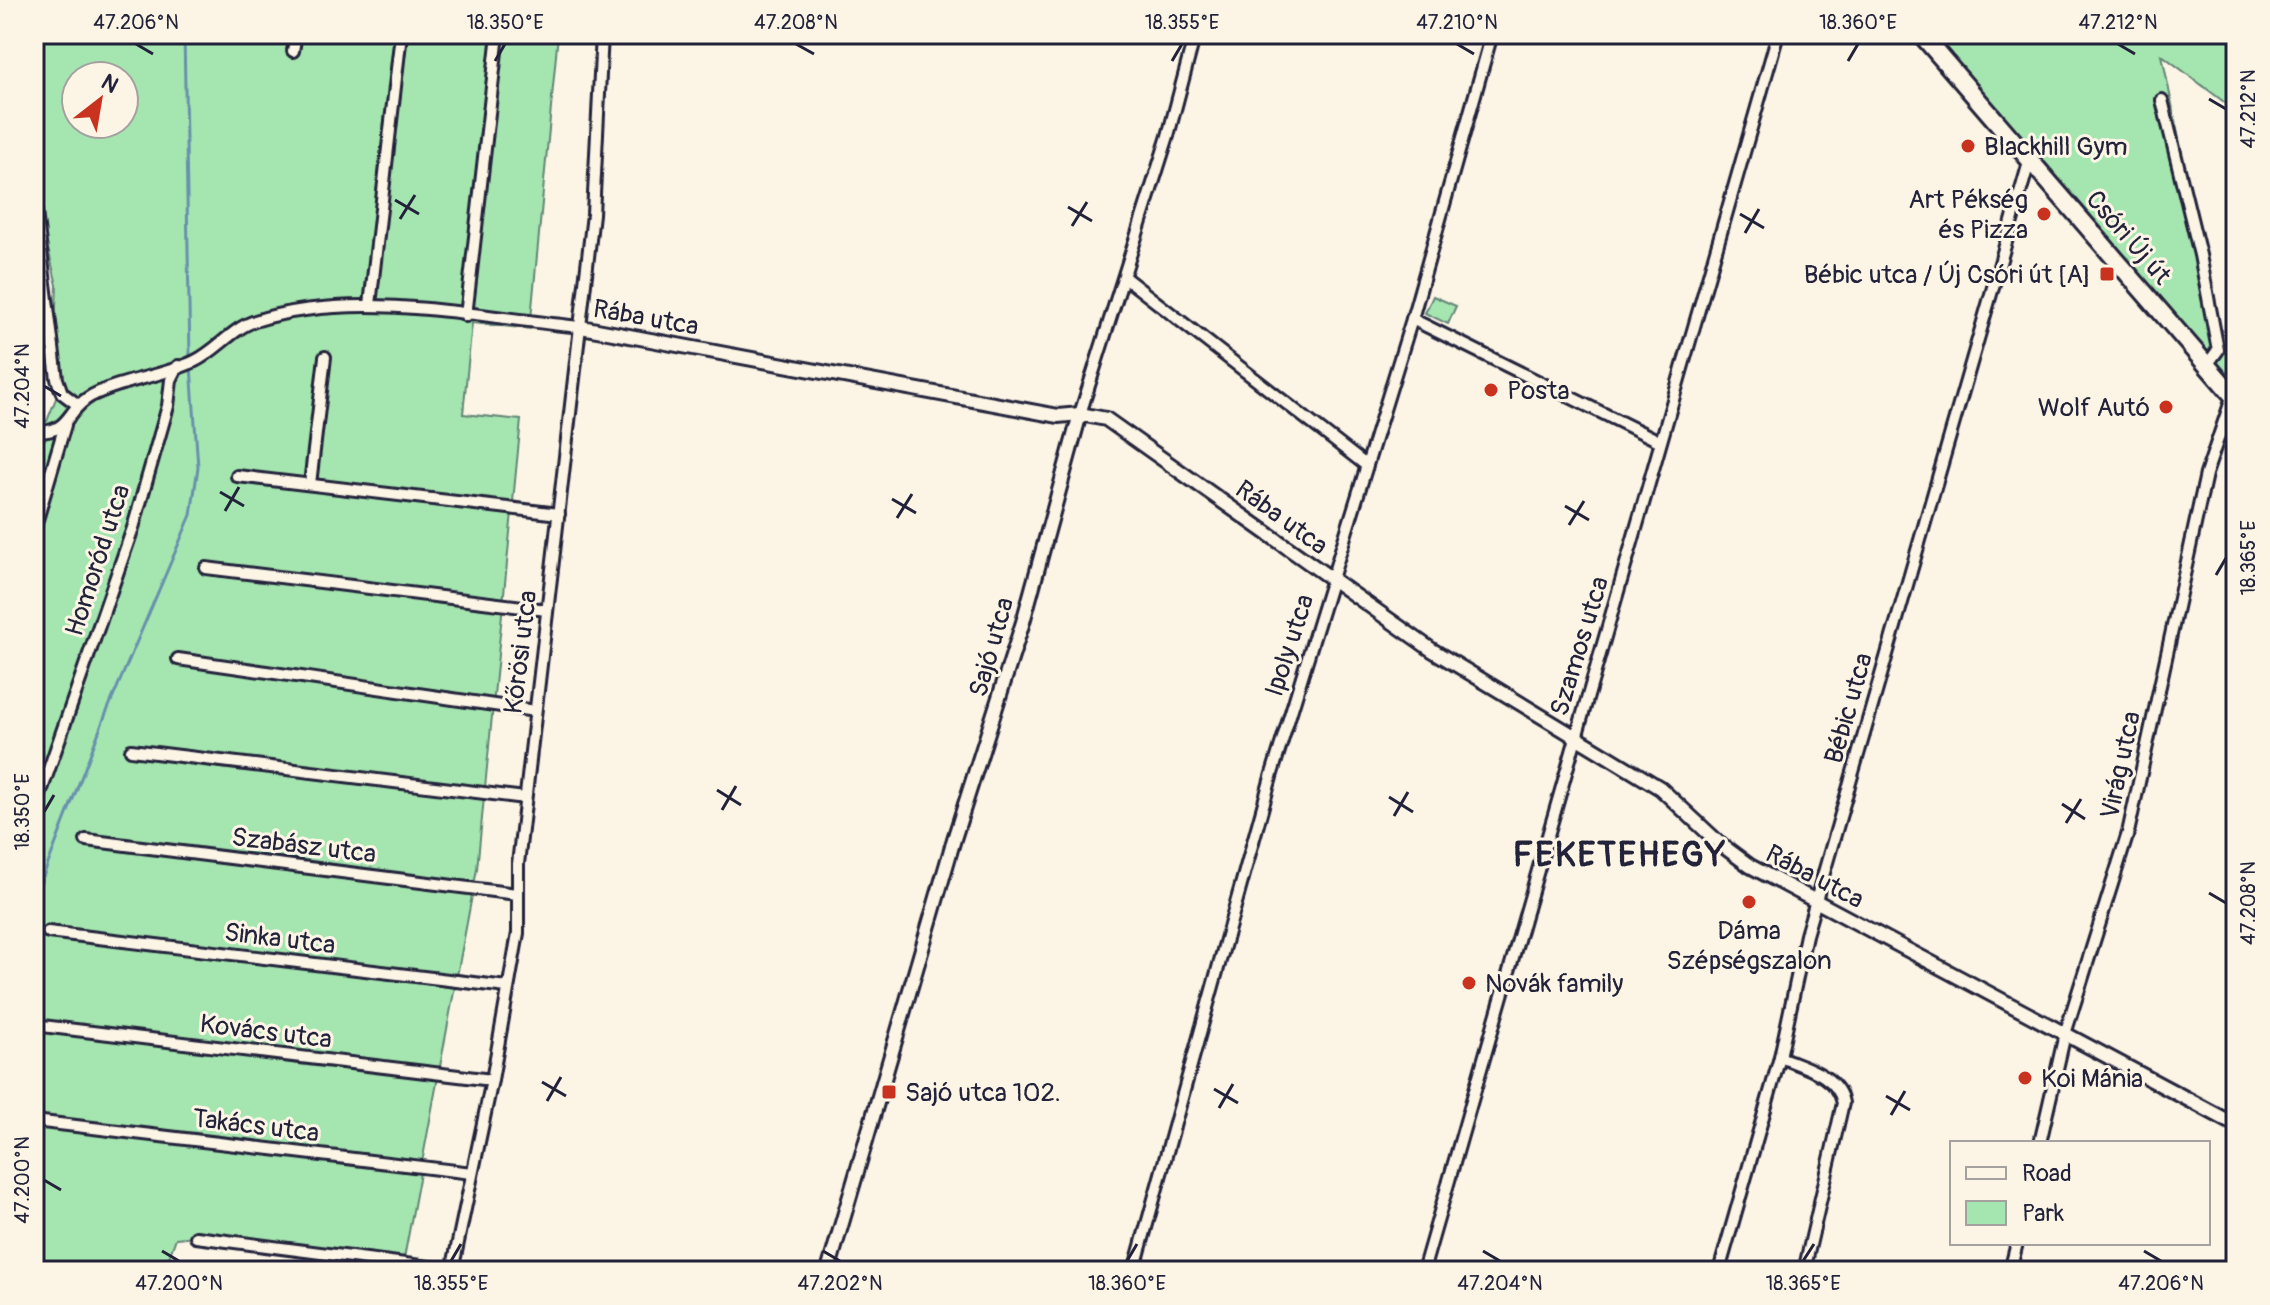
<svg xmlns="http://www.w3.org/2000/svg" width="2270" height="1305" font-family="Pangolin,sans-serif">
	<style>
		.green { fill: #a5e6b0; stroke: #648476; stroke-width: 2; fill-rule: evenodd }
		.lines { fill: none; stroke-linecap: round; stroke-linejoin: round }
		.stream { stroke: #6790ac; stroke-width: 3 }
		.minor-casing { stroke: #22223b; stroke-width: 16 }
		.tertiary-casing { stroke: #22223b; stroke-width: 18 }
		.primary-casing { stroke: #22223b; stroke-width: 22 }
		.minor { stroke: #fcf5e5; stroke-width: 10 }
		.tertiary { stroke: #fcf5e5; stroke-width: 12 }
		.primary { stroke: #fcf5e5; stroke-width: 16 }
		.ticks { fill: none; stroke: #22223b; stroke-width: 3 }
		.poi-dot { fill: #c8321e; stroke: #fcf5e5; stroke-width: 3 }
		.labels { text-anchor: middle; stroke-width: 6; stroke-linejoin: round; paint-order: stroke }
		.poi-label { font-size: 26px; fill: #22223b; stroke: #fcf5e5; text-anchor: start }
		.street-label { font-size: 26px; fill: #22223b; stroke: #fcf5e5 }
		.district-label { font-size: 34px; font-weight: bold; letter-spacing: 2px; fill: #22223b; stroke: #fcf5e5 }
		.neatline { fill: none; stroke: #22223b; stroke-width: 3 }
		.ticks-label { font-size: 20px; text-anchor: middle; fill: #22223b }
	</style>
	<rect width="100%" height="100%" fill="#fcf5e5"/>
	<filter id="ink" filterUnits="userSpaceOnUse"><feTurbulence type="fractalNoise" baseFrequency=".0125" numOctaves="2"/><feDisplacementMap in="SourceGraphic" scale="16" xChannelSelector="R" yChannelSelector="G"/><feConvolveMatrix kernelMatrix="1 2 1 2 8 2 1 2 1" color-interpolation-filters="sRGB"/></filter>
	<g filter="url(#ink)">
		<g class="green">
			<path d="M34,34H558L530,329L472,323L463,414L521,420L477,869L403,1264L196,1236L176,1238L164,1271H34V421H47L62,383L55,328L57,285L36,200L34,173ZM76,76H124V124H76Z"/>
			<path d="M1921,34H2236V111L2162,55L2221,347L2236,335V399Z"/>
			<path d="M1433,296L1456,306L1448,324L1425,313Z"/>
		</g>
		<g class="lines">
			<g class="stream">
				<path d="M184,34L190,358"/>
				<path d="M34,900L105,716L191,515L198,467L191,366"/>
			</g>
			<g class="minor-casing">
				<g id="minor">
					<path d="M293,51L296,34"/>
					<path d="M2162,100L2200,255L2218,350L2207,365"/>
					<path d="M34,196L57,379L62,393L78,405"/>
					<path d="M1124,277L1367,466"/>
					<path d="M370,305L401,34"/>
					<path d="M466,316L498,34"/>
					<path d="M1412,319L1659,441"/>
					<path d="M1080,414L1168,136L1195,34"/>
					<path d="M34,432C72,433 64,411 91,396C124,379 162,377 195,361C216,351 233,328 255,321C357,289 476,317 581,327"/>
					<path d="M237,476L559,514"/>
					<path d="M310,484L325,357"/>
					<path d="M34,530L65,425"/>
					<path d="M206,568L547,610"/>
					<path d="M178,659L535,711"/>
					<path d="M131,750L525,798"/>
					<path d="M34,812L133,528L168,406L171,380L178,366"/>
					<path d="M86,840L517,894"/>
					<path d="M48,932L507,987"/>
					<path d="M34,1025L492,1080"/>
					<path d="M1780,1057C1804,1067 1838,1075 1843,1103L1804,1271"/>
					<path d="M34,1121L472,1173"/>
					<path d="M2040,1143L2065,1034L2128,833L2206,474L2233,395"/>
					<path d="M196,1237L452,1270"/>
					<path d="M452,1271L492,1080L518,933V864L593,214L602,34"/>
					<path d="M1134,1271L1271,777L1412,319L1492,34"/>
					<path d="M1423,1271L1778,34"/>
					<path d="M1719,1271L1780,1057L1806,935L2030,159"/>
					<path d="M2010,1271L2017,1243"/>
				</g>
			</g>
			<g class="tertiary-casing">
				<g id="tertiary">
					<path d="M581,327L1058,416L1080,414L1106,419L1432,650L1660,788L1719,843L1750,866L2236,1125"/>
					<path d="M828,1271L954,839L1023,622L1080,414"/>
				</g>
			</g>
			<g class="primary-casing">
				<path id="primary" d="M1921,34L2236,399"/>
			</g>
			<use href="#minor" class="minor"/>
			<use href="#tertiary" class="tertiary"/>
			<use href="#primary" class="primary"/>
		</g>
	</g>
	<path class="ticks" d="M136,44L153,54M796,44L814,54M1457,44L1474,54M2118,44L2135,54M495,61L505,44M1172,61L1182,44M1848,61L1858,44M2209,99L2226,109M395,200L419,214M1068,207L1092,221M1740,214L1764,228M400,219L415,195M1072,226L1087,202M1745,233L1759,209M44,386L61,396M220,492L244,506M892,499L916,513M1565,506L1589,520M225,511L239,487M897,518L912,494M1569,525L1584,501M2216,575L2226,558M717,790L741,805M1389,797L1413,812M2062,804L2085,819M722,810L736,786M44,812L54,795M1394,816L1408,792M2066,823L2081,799M2209,893L2226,903M542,1082L566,1096M1214,1089L1238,1103M1886,1096L1910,1110M547,1101L561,1077M1219,1108L1233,1084M1891,1115L1905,1091M44,1180L61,1190M162,1251L179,1261M823,1251L840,1261M1483,1251L1500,1261M2144,1251L2161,1261M451,1261L461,1244M1127,1261L1137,1244M1803,1261L1814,1244"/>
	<g class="poi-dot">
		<circle cx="1968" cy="146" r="8"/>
		<circle cx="2044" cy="214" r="8"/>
		<rect x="2099" y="266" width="16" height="16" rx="4"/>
		<circle cx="1491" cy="390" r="8"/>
		<circle cx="2166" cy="407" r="8"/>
		<circle cx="1749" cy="902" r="8"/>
		<circle cx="1469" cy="983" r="8"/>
		<circle cx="2025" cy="1078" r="8"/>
		<rect x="881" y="1084" width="16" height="16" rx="4"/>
	</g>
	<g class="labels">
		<g class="poi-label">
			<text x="1984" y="155">Blackhill Gym</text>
			<text x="2028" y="208" text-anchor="end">Art Pékség<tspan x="2028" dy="30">és Pizza</tspan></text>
			<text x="2091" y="283" text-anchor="end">Bébic utca / Új Csóri út [A]</text>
			<text x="1507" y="399">Posta</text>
			<text x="2150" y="416" text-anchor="end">Wolf Autó</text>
			<text x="1749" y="939" text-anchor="middle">Dáma<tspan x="1749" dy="30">Szépségszalon</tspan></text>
			<text x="1485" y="992">Novák family</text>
			<text x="2041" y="1087">Koi Mánia</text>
			<text x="905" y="1101">Sajó utca 102.</text>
		</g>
		<g class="street-label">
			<text transform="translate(2129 237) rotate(49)" y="9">Csóri Új út</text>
			<text transform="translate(646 317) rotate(10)" y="9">Rába utca</text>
			<text transform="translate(1282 517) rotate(36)" y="9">Rába utca</text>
			<text transform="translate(97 560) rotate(-72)" y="9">Homoród utca</text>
			<text transform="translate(1289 645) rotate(-72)" y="9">Ipoly utca</text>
			<text transform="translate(1579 646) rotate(-73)" y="9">Szamos utca</text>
			<text transform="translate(991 647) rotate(-74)" y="9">Sajó utca</text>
			<text transform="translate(520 652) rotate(-83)" y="9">Kőrösi utca</text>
			<text transform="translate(1848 708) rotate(-74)" y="9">Bébic utca</text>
			<text transform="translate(2120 765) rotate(-78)" y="9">Virág utca</text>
			<text transform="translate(304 845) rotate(7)" y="9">Szabász utca</text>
			<text transform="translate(1815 876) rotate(28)" y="9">Rába utca</text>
			<text transform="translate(280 938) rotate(7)" y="9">Sinka utca</text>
			<text transform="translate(266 1031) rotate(7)" y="9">Kovács utca</text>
			<text transform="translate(256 1125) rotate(7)" y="9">Takács utca</text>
		</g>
		<g class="district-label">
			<text x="1620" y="866">FEKETEHEGY</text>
		</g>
	</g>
	<rect width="2270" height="1305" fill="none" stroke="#fcf5e5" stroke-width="88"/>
	<rect x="1950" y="1141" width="260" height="104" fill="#fcf5e5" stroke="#a5a1a1" stroke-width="2"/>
	<rect x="1966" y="1167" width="40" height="12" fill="#fcf5e5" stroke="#a5a1a1" stroke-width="2"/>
	<text x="2022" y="1181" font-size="24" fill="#22223b">Road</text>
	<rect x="1966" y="1201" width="40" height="24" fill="#a5e6b0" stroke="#a5a1a1" stroke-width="2"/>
	<text x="2022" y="1221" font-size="24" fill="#22223b">Park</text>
	<g transform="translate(100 100) rotate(31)"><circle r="38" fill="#fcf5e5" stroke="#a5a1a1" stroke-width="2"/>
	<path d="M0-6L14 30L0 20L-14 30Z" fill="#c8321e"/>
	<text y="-12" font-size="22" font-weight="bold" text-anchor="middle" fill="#22223b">N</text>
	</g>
	<rect x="44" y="44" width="2182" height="1217" class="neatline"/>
	<g class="ticks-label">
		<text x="136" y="29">47.206°N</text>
		<text x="505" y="29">18.350°E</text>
		<text x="796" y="29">47.208°N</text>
		<text x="1182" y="29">18.355°E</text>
		<text x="1457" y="29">47.210°N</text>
		<text x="1858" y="29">18.360°E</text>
		<text x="2118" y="29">47.212°N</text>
		<text transform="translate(2248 109) rotate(-90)" y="7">47.212°N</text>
		<text transform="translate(22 386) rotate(-90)" y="7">47.204°N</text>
		<text transform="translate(2248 558) rotate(-90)" y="7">18.365°E</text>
		<text transform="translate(22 812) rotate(-90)" y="7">18.350°E</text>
		<text transform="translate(2248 903) rotate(-90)" y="7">47.208°N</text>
		<text transform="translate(22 1180) rotate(-90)" y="7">47.200°N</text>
		<text x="179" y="1290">47.200°N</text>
		<text x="451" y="1290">18.355°E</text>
		<text x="840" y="1290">47.202°N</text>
		<text x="1127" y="1290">18.360°E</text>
		<text x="1500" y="1290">47.204°N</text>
		<text x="1803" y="1290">18.365°E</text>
		<text x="2161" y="1290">47.206°N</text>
	</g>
</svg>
